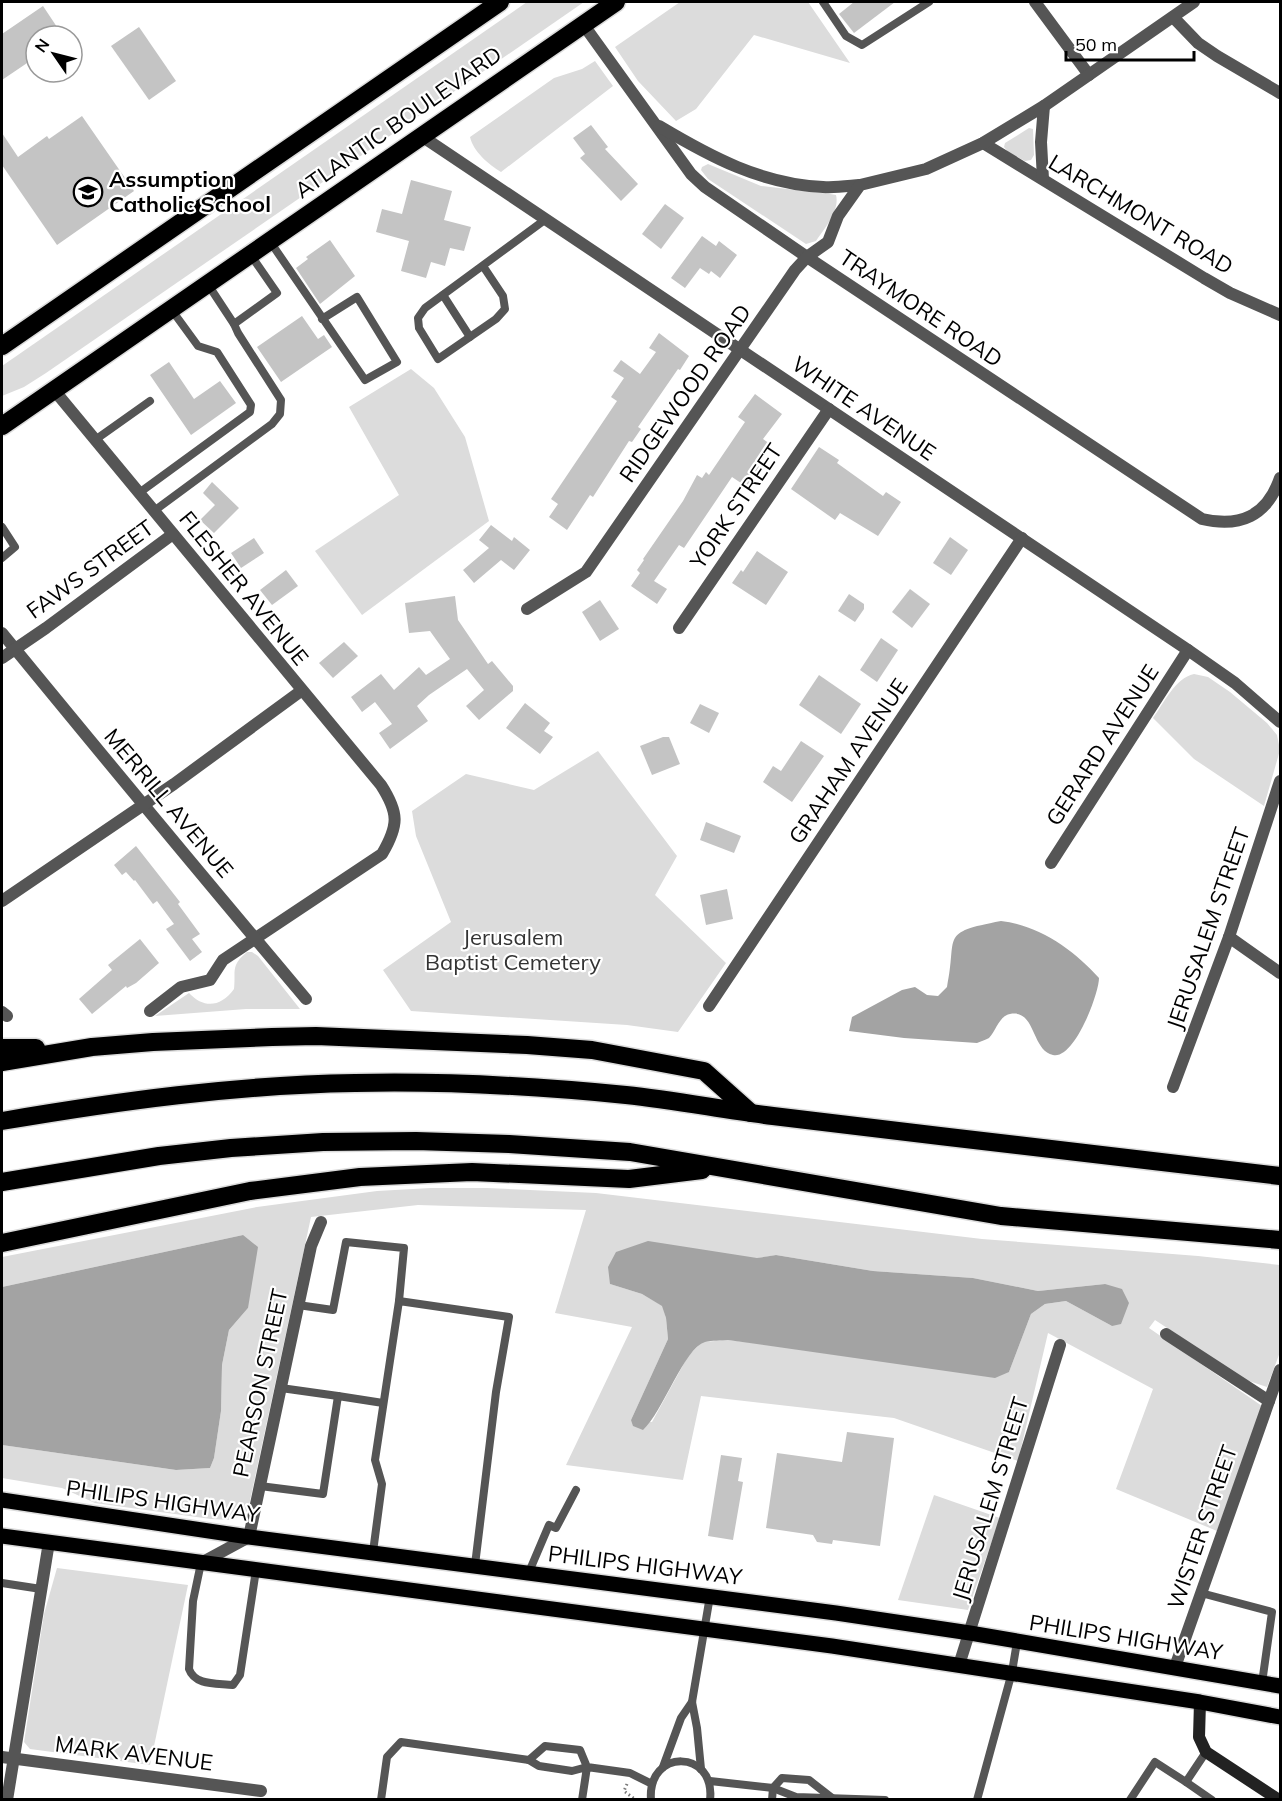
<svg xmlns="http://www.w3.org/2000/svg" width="1282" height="1801" font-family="Mulish,sans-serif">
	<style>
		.green { fill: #dcdcdc; fill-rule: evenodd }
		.water { fill: #a3a3a3 }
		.building { fill: #c4c4c4 }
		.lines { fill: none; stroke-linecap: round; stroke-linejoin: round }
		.primary-casing { stroke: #dbdbdb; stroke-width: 18 }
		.highway-casing { stroke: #dbdbdb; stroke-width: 21 }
		.path { stroke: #777; stroke-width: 3; stroke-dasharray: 1.5 3; stroke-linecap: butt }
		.lane { stroke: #555; stroke-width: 8 }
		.street { stroke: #555; stroke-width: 12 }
		.secondary { stroke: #222; stroke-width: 12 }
		.primary { stroke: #000; stroke-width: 15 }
		.highway { stroke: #000; stroke-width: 18 }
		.labels { text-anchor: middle; stroke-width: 4.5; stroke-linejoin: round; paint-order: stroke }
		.street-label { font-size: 22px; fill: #000; stroke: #fff }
		.poi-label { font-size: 22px; font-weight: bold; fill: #000; stroke: #fff; text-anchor: start }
		.park-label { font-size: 22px; fill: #333; stroke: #fff }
	</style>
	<rect width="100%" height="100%" fill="#fff"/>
	<g class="green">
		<path d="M527,2H584L46,373L24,387L2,396V366Z"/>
		<path d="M680,2H808L850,63L754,35L696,109L676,121L638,81L615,47Z"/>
		<path d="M595,61L613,86L501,172C489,165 473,151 470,137L554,78L582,69Z"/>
		<path d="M1029,128L1033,129L1034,155L1031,160L1025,161L1008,152L1004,147L1005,143Z"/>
		<path d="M708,164L761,186L830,194L836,195C840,211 824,229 816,241L806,244L708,179L701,170L702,167Z"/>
		<path d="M411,369L434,388L465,437L489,521L362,615L315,551L399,495L349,407Z"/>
		<path d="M1194,674L1208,677L1230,692L1267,723L1277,735L1280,750L1264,806L1194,759L1153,718C1164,703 1175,678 1194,674Z"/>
		<path d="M598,751L677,856L655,895L726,963L678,1032L627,1025L411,1011L383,970L451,922L416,836L412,811L466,774L534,790Z"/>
		<path d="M247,952H252L258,956L300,1009H246L155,1016L189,993C204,1009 221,1007 234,989C236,971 230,966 247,952Z"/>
		<path d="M431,1188H487L596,1193L982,1239L1198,1256L1280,1265V1352L1267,1387L1246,1380L1155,1320L1149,1328L1262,1406L1217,1531L1116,1489L1153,1389L1048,1333L1018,1461L894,1418L701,1396L683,1480L566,1465L632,1327L555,1313L586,1210L418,1205L311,1217L248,1510L242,1516L230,1520L211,1519L95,1503L62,1488L2,1478V1445L176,1470L210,1468L214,1458L221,1411L222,1365L229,1330L248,1308L243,1235L2,1287V1257L257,1207L377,1191ZM776,1255L873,1271L973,1278L1038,1291L1105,1284L1112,1326L1066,1301L1045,1304L1031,1314L1009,1372L728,1340L702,1342L688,1356L652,1422L631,1420L668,1339L666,1318L663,1306L642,1294L610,1284Z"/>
		<path d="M934,1495L1000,1518L968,1610L898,1600Z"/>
		<path d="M57,1568L188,1585L150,1765L30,1749L24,1742L44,1614Z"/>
	</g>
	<g class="water">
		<path d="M1001,921C1039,925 1074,950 1099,978C1099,994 1074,1060 1053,1055C1031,1050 1036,1009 1010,1014C999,1016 996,1031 989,1038C986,1040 981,1041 977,1043L904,1038L849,1031L852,1017L902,990L915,987L927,995L938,996L947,987C958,935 938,933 1001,921Z"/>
		<path d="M243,1235L258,1247L248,1308L229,1330L222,1365L221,1411L214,1458L210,1468L176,1470L2,1445V1287Z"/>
		<path d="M648,1241L757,1258L776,1255L873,1271L973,1278L1038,1291L1105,1284L1122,1289L1129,1303L1121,1324L1112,1326L1066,1301L1045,1304L1031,1314L1009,1372L995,1378L728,1340C721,1341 712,1340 705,1342C684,1348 663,1412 643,1430L633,1426L631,1420L668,1339L666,1318L662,1306L642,1294L610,1284L608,1267L616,1252Z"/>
	</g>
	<g class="building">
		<path d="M854,2H895L854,33L839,14Z"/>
		<path d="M43,6L63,36H36V57L2,80V34Z"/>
		<path d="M139,27L176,81L149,100L111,46Z"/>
		<path d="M82,116L134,191L57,245L2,165V133L18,157L47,136L49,139Z"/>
		<path d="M591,125L608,147L605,149L638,184L621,201L580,158L585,154L573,138Z"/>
		<path d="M411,180L452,191L444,220L471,227L464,251L450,248L445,266L431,262L426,278L401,271L409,241L376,232L382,209L402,214Z"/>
		<path d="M665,204L684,218L661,249L642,234Z"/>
		<path d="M702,236L716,246L719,241L737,255L720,278L711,271L709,274L700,268L685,288L671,278Z"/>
		<path d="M330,240L355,276L320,304L296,268L308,259L306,257Z"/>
		<path d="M302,316L318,339L324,335L332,347L281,382L257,347Z"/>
		<path d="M659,333L689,356L680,370L678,369L638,427L641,429L632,442L629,441L593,497L590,495L567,530L549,517L558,504L551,499L617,401L611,397L624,378L613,371L621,360L640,374L656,352L649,348Z"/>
		<path d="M169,362L194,399L220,381L236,403L191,435L150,375Z"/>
		<path d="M755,394L782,414L763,439L770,444L756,465L761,468L747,487L732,477L684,548L679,545L654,581L667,589L657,604L631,586L640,573L637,570L644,560L643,559L683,501L697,475L702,478L706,472L709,475L745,422L738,417Z"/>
		<path d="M819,447L839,460L837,463L883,496L886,492L901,502L878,536L840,513L835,520L791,489Z"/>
		<path d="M212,482L239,508L214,533L200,520L215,505L203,493Z"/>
		<path d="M491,525L512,541L514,537L530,550L514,570L501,560L474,583L463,570L489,548L479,540Z"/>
		<path d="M950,537L968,550L951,575L933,563Z"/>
		<path d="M254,538L264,553L241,568L231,553Z"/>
		<path d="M757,551L788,572L766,605L732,583L741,570L743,572Z"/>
		<path d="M286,570L298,586L272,605L260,590Z"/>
		<path d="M910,589L930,604L912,628L892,612Z"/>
		<path d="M849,594L864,604V609L855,622L838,611Z"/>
		<path d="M455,596L458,620L488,664L492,661L513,686V691L479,720L466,706L484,690L467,669L429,695L417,706L428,721L390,749L379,733L392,724L375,702L362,712L351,697L381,674L394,690L419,667L426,675L450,659L430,631L409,633L405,603Z"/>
		<path d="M600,600L619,629L600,641L582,612Z"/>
		<path d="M881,638L898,650L877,682L860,670Z"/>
		<path d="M344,642L358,656L333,678L319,663Z"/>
		<path d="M819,675L861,704L841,734L799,705Z"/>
		<path d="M525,703L550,723L544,731L553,737L540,754L506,728Z"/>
		<path d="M700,704L719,713L709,733L690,723Z"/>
		<path d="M663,737H669L680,764L652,775L640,746Z"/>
		<path d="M801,741L824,756L792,802L763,782L773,766L781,771Z"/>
		<path d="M706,822L741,836L734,853L700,840Z"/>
		<path d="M136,846L180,902L178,904L200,934L192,939L202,952L190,961L166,929L174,924L157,901L153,904L135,880L134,881L126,872L122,875L114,865Z"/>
		<path d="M727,889L733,919L706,925L700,895Z"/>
		<path d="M140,939L159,963L136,983L127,988L126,986L92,1014L79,999L112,970L108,965Z"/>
		<path d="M847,1432L894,1438L880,1546L833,1540L832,1544L817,1542L813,1535L766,1528L777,1453L842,1462Z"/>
		<path d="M721,1455L742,1458L738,1481L743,1482L733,1540L708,1536Z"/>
	</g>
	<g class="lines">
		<g class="primary-casing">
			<g id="primary">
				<path d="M2,1500L249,1537L836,1613L970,1633L1280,1686"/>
				<path d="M2,1536L832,1646L1200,1702L1280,1717"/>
			</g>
		</g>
		<g class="highway-casing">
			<g id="highway">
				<path d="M2,346L500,2"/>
				<path d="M2,426L616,2"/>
				<path d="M2,1048H36"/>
				<path d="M2,1062L92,1047L153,1042L272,1037L316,1036L527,1045L592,1050L704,1071L751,1113"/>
				<path d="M2,1121C119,1101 236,1085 355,1083C445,1081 536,1086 626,1095C675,1100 724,1110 773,1116C942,1136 1111,1157 1280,1176"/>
				<path d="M2,1182L159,1156L231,1148L323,1142L416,1141L509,1144L630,1152L1001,1216L1280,1240"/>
				<path d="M2,1243L250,1191L360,1177L472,1172L629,1179L702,1170"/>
			</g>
		</g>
		<path class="path" d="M627,1784L624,1791L636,1800"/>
		<g class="lane">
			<path d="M823,2L846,36L862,45L929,2"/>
			<path d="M269,240L365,380L397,362L357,297L322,319"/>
			<path d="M483,266L503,296L505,309L496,319L438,359L419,328L418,318L425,308L546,219"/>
			<path d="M207,283L234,324L277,293L250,254"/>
			<path d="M443,295L470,337"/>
			<path d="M95,440L150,401"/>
			<path d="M139,493L250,412L251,405L217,352L198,346L171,309"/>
			<path d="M154,511L272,424L280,414L281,400L238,333L234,324"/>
			<path d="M2,527L15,547L2,558"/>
			<path d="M298,1305L333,1310L346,1242L404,1248L399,1301"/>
			<path d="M281,1388L338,1396"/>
			<path d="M260,1486L323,1494L338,1396L383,1403"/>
			<path d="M373,1552L382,1484L375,1460L399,1301L509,1317L496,1392L475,1565"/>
			<path d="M201,1563L193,1601L189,1669C195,1686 217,1683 233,1685L240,1675L256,1570"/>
			<path d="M529,1572L549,1525L556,1528L576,1490"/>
			<path d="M2,1583L41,1589"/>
			<path d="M1201,1593L1272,1612L1262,1683"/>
			<path d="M663,1767L681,1718L692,1702"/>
			<path d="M701,1769L697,1728L692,1702L710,1596"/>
			<path d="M710,1781L773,1788L796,1797L885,1800"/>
			<path d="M1186,1782L1212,1800"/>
			<path d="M381,1800L387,1757L401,1742L529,1760"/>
			<path d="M582,1800L587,1767L580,1750L545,1746L529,1760L539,1766L572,1771L587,1767L630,1773L652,1784"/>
			<path d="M651,1800C647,1748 716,1749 710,1800"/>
			<path d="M772,1800L773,1788L782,1778L809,1780L832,1798"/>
			<path d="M977,1800L1012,1672L1017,1642"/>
			<path d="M1130,1800L1155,1762L1186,1782L1206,1752"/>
		</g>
		<g class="street">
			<path d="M1035,2L1089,75"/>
			<path d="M1173,17L1198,43L1217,56L1280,93"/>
			<path d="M583,24L691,174L705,187L807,257L1202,519C1240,528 1267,516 1280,478"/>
			<path d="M659,126C711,157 761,184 823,187C835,188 848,186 860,185"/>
			<path d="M420,135L1188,650L1235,683L1280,722"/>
			<path d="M983,143L1204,278L1230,293L1280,315"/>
			<path d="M1043,179L1041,142L1044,106"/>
			<path d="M54,390L381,785C399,813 399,825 382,854L223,960L210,980L181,987L150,1011"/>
			<path d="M527,609L586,572L795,270L807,257L828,242L838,216L860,185L926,169L983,143L1044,106L1194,2"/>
			<path d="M679,628L829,409"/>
			<path d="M2,633C102,755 203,877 306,999"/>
			<path d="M2,658L46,628L173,534"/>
			<path d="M1051,863L1188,650"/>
			<path d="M2,901L174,784L301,691"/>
			<path d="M1229,937L1280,973"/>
			<path d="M709,1006L1022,538"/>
			<path d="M2,1012L7,1016"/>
			<path d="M1173,1087L1229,937L1280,781"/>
			<path d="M1166,1334L1269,1401"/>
			<path d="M201,1563L249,1537L311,1246L321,1222"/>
			<path d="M959,1665L1060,1345"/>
			<path d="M1175,1667L1280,1370"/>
			<path d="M2,1757L261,1791"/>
			<path d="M7,1800L49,1542"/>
		</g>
		<path class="secondary" d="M1200,1702L1199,1737L1206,1752L1279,1800"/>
		<use href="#primary" class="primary"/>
		<use href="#highway" class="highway"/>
	</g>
	<defs>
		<g id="school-ring" transform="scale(1.5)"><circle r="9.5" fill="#fff" stroke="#000" stroke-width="1.5"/><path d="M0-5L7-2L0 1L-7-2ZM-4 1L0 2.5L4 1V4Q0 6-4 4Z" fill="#000"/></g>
	</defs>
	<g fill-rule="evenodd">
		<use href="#school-ring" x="88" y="192"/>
	</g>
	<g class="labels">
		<g class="street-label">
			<text transform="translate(398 122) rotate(-35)" y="8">ATLANTIC BOULEVARD</text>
			<text transform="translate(1141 214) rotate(31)" y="8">LARCHMONT ROAD</text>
			<text transform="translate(921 308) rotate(34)" y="8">TRAYMORE ROAD</text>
			<text transform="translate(685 393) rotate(-55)" y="8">RIDGEWOOD ROAD</text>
			<text transform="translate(864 408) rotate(34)" y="8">WHITE AVENUE</text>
			<text transform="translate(736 506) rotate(-56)" y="8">YORK STREET</text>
			<text transform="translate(90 569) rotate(-36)" y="8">FAWS STREET</text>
			<text transform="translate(244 588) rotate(51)" y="8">FLESHER AVENUE</text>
			<text transform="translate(1102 745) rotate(-57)" y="8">GERARD AVENUE</text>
			<text transform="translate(848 761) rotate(-56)" y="8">GRAHAM AVENUE</text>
			<text transform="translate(169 803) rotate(50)" y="8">MERRILL AVENUE</text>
			<text transform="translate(1208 928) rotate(-71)" y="8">JERUSALEM STREET</text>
			<text transform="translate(260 1383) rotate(-78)" y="8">PEARSON STREET</text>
			<text transform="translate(990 1499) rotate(-73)" y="8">JERUSALEM STREET</text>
			<text transform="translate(163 1501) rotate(8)" y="8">PHILIPS HIGHWAY</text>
			<text transform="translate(1202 1527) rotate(-71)" y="8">WISTER STREET</text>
			<text transform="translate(645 1565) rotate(7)" y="8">PHILIPS HIGHWAY</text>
			<text transform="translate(1126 1637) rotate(9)" y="8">PHILIPS HIGHWAY</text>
			<text transform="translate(134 1753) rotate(7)" y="8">MARK AVENUE</text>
		</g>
		<g class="poi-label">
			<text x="109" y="187">Assumption<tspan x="109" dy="25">Catholic School</tspan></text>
		</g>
		<g class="park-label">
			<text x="513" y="945">Jerusalem<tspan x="513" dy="25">Baptist Cemetery</tspan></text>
		</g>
	</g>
	<rect width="1282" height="1801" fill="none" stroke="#000000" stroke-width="6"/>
	<g transform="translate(54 54) rotate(305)"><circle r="28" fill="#ffffff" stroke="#999999" stroke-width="1.5"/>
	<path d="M0-4.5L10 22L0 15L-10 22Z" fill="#000000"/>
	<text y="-9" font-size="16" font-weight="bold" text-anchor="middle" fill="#000000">N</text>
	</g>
	<path d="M1066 51v9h128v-9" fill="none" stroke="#000000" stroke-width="3"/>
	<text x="1075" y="51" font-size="18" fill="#000000" stroke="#ffffff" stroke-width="4.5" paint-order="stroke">50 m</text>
</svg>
